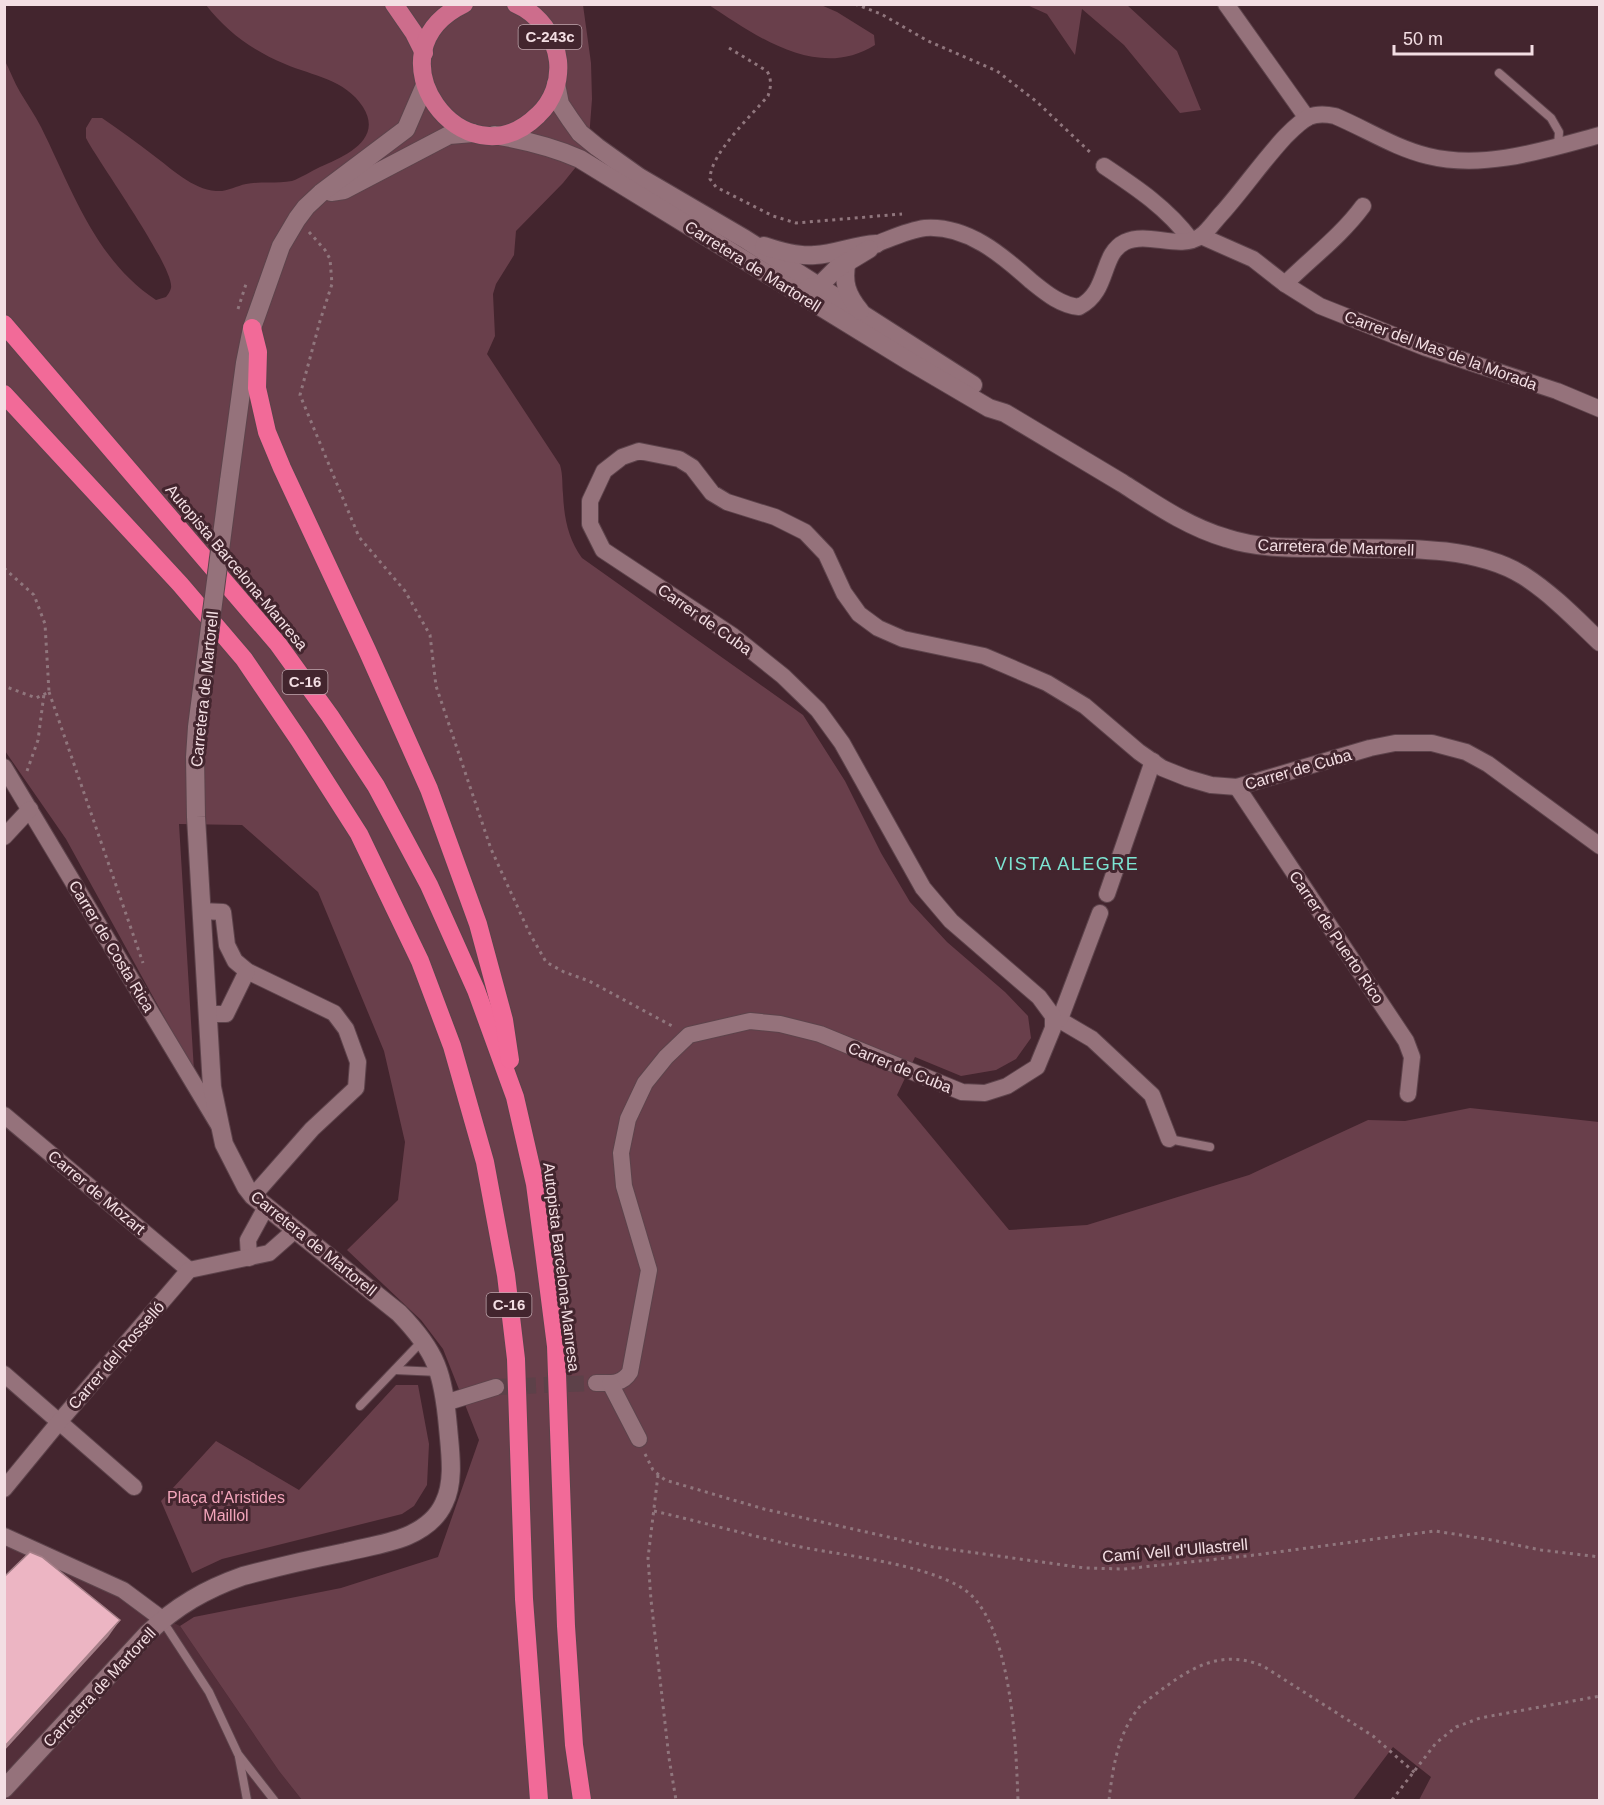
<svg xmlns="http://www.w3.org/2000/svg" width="1604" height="1805" font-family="Helvetica,sans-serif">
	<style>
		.built { fill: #532f3a }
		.green { fill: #693f4b }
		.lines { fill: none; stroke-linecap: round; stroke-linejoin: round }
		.street-tunnel { stroke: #5d4149; stroke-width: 16; stroke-dasharray: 16 8; stroke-linecap: butt }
		.lane-casing { stroke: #5d434b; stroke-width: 10 }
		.street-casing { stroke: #5d434b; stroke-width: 18 }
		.secondary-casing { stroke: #5d434b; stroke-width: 20 }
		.primary-casing { stroke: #5d434b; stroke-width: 20 }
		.highway-casing { stroke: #5d434b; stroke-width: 20 }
		.path { stroke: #90767d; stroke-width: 3; stroke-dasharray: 3 4.5; stroke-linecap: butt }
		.lane { stroke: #95727b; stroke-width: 8 }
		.street { stroke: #95727b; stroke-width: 16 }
		.secondary { stroke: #95727b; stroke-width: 18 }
		.primary { stroke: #cd6d8c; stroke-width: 18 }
		.highway { stroke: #f26a98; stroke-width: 18 }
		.secondary-bridge-casing { stroke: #5d434b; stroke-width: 20; stroke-linecap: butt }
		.secondary-bridge { stroke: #95727b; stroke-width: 18 }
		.shaded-wall { fill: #a57f88 }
		.building { fill: #ecb5c3; stroke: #a57f88; stroke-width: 1.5 }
		.labels { text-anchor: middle; stroke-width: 6; stroke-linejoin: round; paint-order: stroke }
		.shield { fill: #43252e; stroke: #bea6ad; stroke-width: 1.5 }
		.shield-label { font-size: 15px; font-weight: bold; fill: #f3dee3 }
		.street-label { font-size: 16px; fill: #f3dee3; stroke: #43252e }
		.park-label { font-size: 16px; fill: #f3a5bb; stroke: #43252e }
		.neighbourhood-label { font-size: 18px; letter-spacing: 1.5px; fill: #7de4d2; stroke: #43252e }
	</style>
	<rect width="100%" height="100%" fill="#43252e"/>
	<path class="built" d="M4,1542L180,1626L279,1771L302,1800H5Z"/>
	<g class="green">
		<path d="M206,5H583L591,63L592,99L588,152L563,183L516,231L514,255L496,284L493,294L495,336L487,354L560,465C563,475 562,484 563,494C564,517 568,539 582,558L803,715L845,781L881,853L910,902L947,942L1005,992L1028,1016L1031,1038L1016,1059L996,1070L961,1076L915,1057L897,1095L1009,1230L1087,1225L1249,1175L1368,1120L1405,1121L1470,1108L1599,1122V1800H1419L1431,1777L1393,1747L1353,1800H302L279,1771L180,1626L194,1617L341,1588L438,1557L479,1440L443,1349L421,1320L347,1250L398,1200L405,1142L384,1051L318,892L242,825L179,824L194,1071L66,839L5,751L4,59C10,70 14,82 20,92C27,104 35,115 41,127C72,189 95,260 156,300L166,297C168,294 170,292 171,288C175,268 99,163 86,138V128L92,118H102C120,130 137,143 153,155C172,169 192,189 216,191C227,192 236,186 246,184C261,181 277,184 292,181C301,178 311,171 320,167C343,157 384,140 363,107C345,79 313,76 285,64C253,51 227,32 206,5Z"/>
		<path d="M709,5H821L837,12L874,35L875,45C818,81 756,36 709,5Z"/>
		<path d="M1027,5H1127L1177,51L1201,110L1180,113L1124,45L1082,9L1075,55L1047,14Z"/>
		<path d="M396,1385H418L429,1444L427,1485L414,1506L402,1514L222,1559L192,1573L161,1501L216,1441L299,1490Z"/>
	</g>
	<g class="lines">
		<path class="street-tunnel" d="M496,1387L596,1383"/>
		<g class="lane-casing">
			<g id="lane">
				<path d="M1499,73L1551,118L1559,132L1558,146"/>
				<path d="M1169,1139L1210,1147"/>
				<path d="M395,1370L439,1372"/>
				<path d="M360,1406L423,1340"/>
				<path d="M162,1620L209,1692L238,1754L274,1800"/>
				<path d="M239,1757L247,1800"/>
			</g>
		</g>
		<g class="street-casing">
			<g id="street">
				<path d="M1226,4L1307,118"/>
				<path d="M1104,166C1137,188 1167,208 1191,240"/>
				<path d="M1201,236L1253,259L1285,284L1320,306L1426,348L1557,391L1600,409"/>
				<path d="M876,244C892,238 909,230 925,228C967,225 1002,255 1031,281C1046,293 1060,305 1079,307C1110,291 1100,254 1125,242C1149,231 1179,251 1201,236C1209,230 1216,219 1223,212C1244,188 1262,162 1284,138C1291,131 1299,122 1309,117C1318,113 1326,114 1335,116C1366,129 1395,148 1428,156C1484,170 1545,150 1600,135"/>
				<path d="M1285,284C1311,258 1341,236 1363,206"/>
				<path d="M4,767L218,1124"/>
				<path d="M1237,787L1406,1041L1412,1057L1408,1094"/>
				<path d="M4,837L30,809"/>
				<path d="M1107,894L1153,761"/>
				<path d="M201,911L223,912L227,945L235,961L247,971L334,1013L346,1029L358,1062L356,1088L312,1129L253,1196"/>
				<path d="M207,1014H226L247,971"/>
				<path d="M1053,1016L1092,1039L1152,1095L1169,1139"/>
				<path d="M1060,1019L1100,913"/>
				<path d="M4,1115L189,1270"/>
				<path d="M249,1258L248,1240L266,1207"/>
				<path d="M4,1374L134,1487"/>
				<path d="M596,1383C610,1383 622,1385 630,1372L649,1270L624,1186L621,1153L628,1119L645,1083L666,1057L689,1035L750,1021L780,1024L820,1034L962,1092L985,1093L1007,1086L1037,1067L1053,1028V1016L1039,997L951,921L923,888L842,743L818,710L783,676L733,636L603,550L590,524V501L604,471L622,457L639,451L679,459L692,467L712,493L727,502L775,517L805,532L826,554L844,593L859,614L878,628L903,639L984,656L1047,683L1085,706L1139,752L1162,768L1187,778L1211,785L1237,787L1370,748L1395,743H1432L1466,752L1488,764L1600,846"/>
				<path d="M610,1383L639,1439"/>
				<path d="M445,1403L496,1387"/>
				<path d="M4,1489L59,1422L189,1270L269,1253L294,1231"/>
				<path d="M4,1536L123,1590L162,1619"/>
			</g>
		</g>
		<g class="secondary-casing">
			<g id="secondary">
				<path d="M556,84L560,104L570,119L580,133L597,147L639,177L745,239L973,385"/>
				<path d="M494,135C524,140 553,147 580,159L909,361L989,408L1005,413C1044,436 1083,460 1122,483C1155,504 1188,527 1226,538C1259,549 1295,548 1329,548C1389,549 1472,543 1524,576C1552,594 1576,619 1600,642"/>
				<path d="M331,192L344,190L449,135L473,133"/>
				<path d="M764,246C779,251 799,257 815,255C836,254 855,245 876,244"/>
				<path d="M847,261C842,282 847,295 860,311"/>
				<path d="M808,288L818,287L836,269L869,249"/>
				<path d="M229,481L245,363L252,328L281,246L297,219L306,207L321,193L406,129L425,85"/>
				<path d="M4,1789L147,1634C176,1606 206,1589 243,1576C277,1567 311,1559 346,1552C366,1547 388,1544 407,1536C423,1529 437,1519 444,1503C455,1481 450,1451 448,1427C443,1373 437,1352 399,1313L253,1196L246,1187L224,1144L212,1087L196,817L195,757L197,727"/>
			</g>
		</g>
		<g class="primary-casing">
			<g id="primary">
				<path d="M394,4L414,33L424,53"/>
				<path d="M464,4C364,52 464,188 538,115C553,101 560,81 558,61C555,36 539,14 516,4"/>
			</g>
		</g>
		<g class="highway-casing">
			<g id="highway">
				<path d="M4,324L278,644L330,716L376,786L429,885L476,990L515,1097L535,1184L544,1252L556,1346L566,1626L574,1745L582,1800"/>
				<path d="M252,328L258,352L257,388L267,432L282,468L367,650L429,789L478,924L504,1020L510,1060"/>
				<path d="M4,394L180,584L244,659L299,740L359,834L420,961L452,1046L485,1162L506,1275L516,1359L524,1599L539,1800"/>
			</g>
		</g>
		<g class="path">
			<path d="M855,4L881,14L928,41L997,71L1037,102L1092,154"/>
			<path d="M729,48L767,71C772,80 771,87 768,96C751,116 710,154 710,179L716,187L773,216L796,223L902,214"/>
			<path d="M309,232L325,250L330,259L332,284L320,321L300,395L359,537L405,591L430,635L436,686L491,849L529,932L546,962L564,972L589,981L674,1027"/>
			<path d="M238,309L246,284"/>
			<path d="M4,568L34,595L45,624L49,692L36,698L4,686"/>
			<path d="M49,692L143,963"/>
			<path d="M27,771L38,740L44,694"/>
			<path d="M645,1454L653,1470L665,1480L764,1509L933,1547L1085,1568L1124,1569L1255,1555L1435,1531L1492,1540L1541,1550L1600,1557"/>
			<path d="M658,1475L648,1558L651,1600L669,1758L676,1800"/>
			<path d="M654,1511C701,1522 749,1535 796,1546C839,1555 940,1565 971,1595C1012,1635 1016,1746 1018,1800"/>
			<path d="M1109,1800C1113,1766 1118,1732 1141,1705C1179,1677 1213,1645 1263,1666L1373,1736L1415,1773"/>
			<path d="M1392,1800L1436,1743L1456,1727L1480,1718L1600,1696"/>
		</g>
		<use href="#lane" class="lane"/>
		<use href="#street" class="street"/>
		<use href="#secondary" class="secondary"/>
		<use href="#primary" class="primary"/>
		<use href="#highway" class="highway"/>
		<g class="secondary-bridge-casing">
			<path id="secondary-bridge" d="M197,727L229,481"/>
		</g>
		<use href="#secondary-bridge" class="secondary-bridge"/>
	</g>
	<path class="shaded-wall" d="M120,1620L108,1637L4,1751V1747Z"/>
	<path class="building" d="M30,1552L42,1557L120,1620L4,1747V1577Z"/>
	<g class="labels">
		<g class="shield">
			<rect x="518.5" y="25" width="63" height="24" rx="4.5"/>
			<rect x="282.5" y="670" width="45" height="24" rx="4.5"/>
			<rect x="486.5" y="1293" width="45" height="24" rx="4.5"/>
		</g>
		<g class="shield-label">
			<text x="550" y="42">C-243c</text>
			<text x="305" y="687">C-16</text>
			<text x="509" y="1310">C-16</text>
		</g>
		<g class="street-label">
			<text transform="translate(753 266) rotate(32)" y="6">Carretera de Martorell</text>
			<text transform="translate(1441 350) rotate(20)" y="6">Carrer del Mas de la Morada</text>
			<text transform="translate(1336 547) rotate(2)" y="6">Carretera de Martorell</text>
			<text transform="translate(237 567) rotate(50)" y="6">Autopista Barcelona-Manresa</text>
			<text transform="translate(705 619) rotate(35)" y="6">Carrer de Cuba</text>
			<text transform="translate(204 689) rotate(-84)" y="6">Carretera de Martorell</text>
			<text transform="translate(1298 769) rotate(-16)" y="6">Carrer de Cuba</text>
			<text transform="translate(1337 937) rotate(56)" y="6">Carrer de Puerto Rico</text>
			<text transform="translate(112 946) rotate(59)" y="6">Carrer de Costa Rica</text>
			<text transform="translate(900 1067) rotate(22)" y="6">Carrer de Cuba</text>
			<text transform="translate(97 1192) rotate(40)" y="6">Carrer de Mozart</text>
			<text transform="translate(314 1243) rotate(39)" y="6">Carretera de Martorell</text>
			<text transform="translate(562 1267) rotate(83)" y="6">Autopista Barcelona-Manresa</text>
			<text transform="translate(116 1355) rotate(-49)" y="6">Carrer del Rosselló</text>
			<text transform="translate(1175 1550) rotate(-5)" y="6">Camí Vell d'Ullastrell</text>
			<text transform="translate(99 1687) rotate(-47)" y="6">Carretera de Martorell</text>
		</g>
		<g class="park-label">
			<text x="226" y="1503">Plaça d'Aristides<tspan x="226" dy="18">Maillol</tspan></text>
		</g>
		<g class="neighbourhood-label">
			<text x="1067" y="870">VISTA ALEGRE</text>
		</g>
	</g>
	<rect width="1604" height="1805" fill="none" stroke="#f3dee3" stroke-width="12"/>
	<path d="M1394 45v9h138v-9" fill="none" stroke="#f3dee3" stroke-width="3"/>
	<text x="1403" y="45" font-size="18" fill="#f3dee3" stroke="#43252e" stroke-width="4.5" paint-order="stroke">50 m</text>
</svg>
